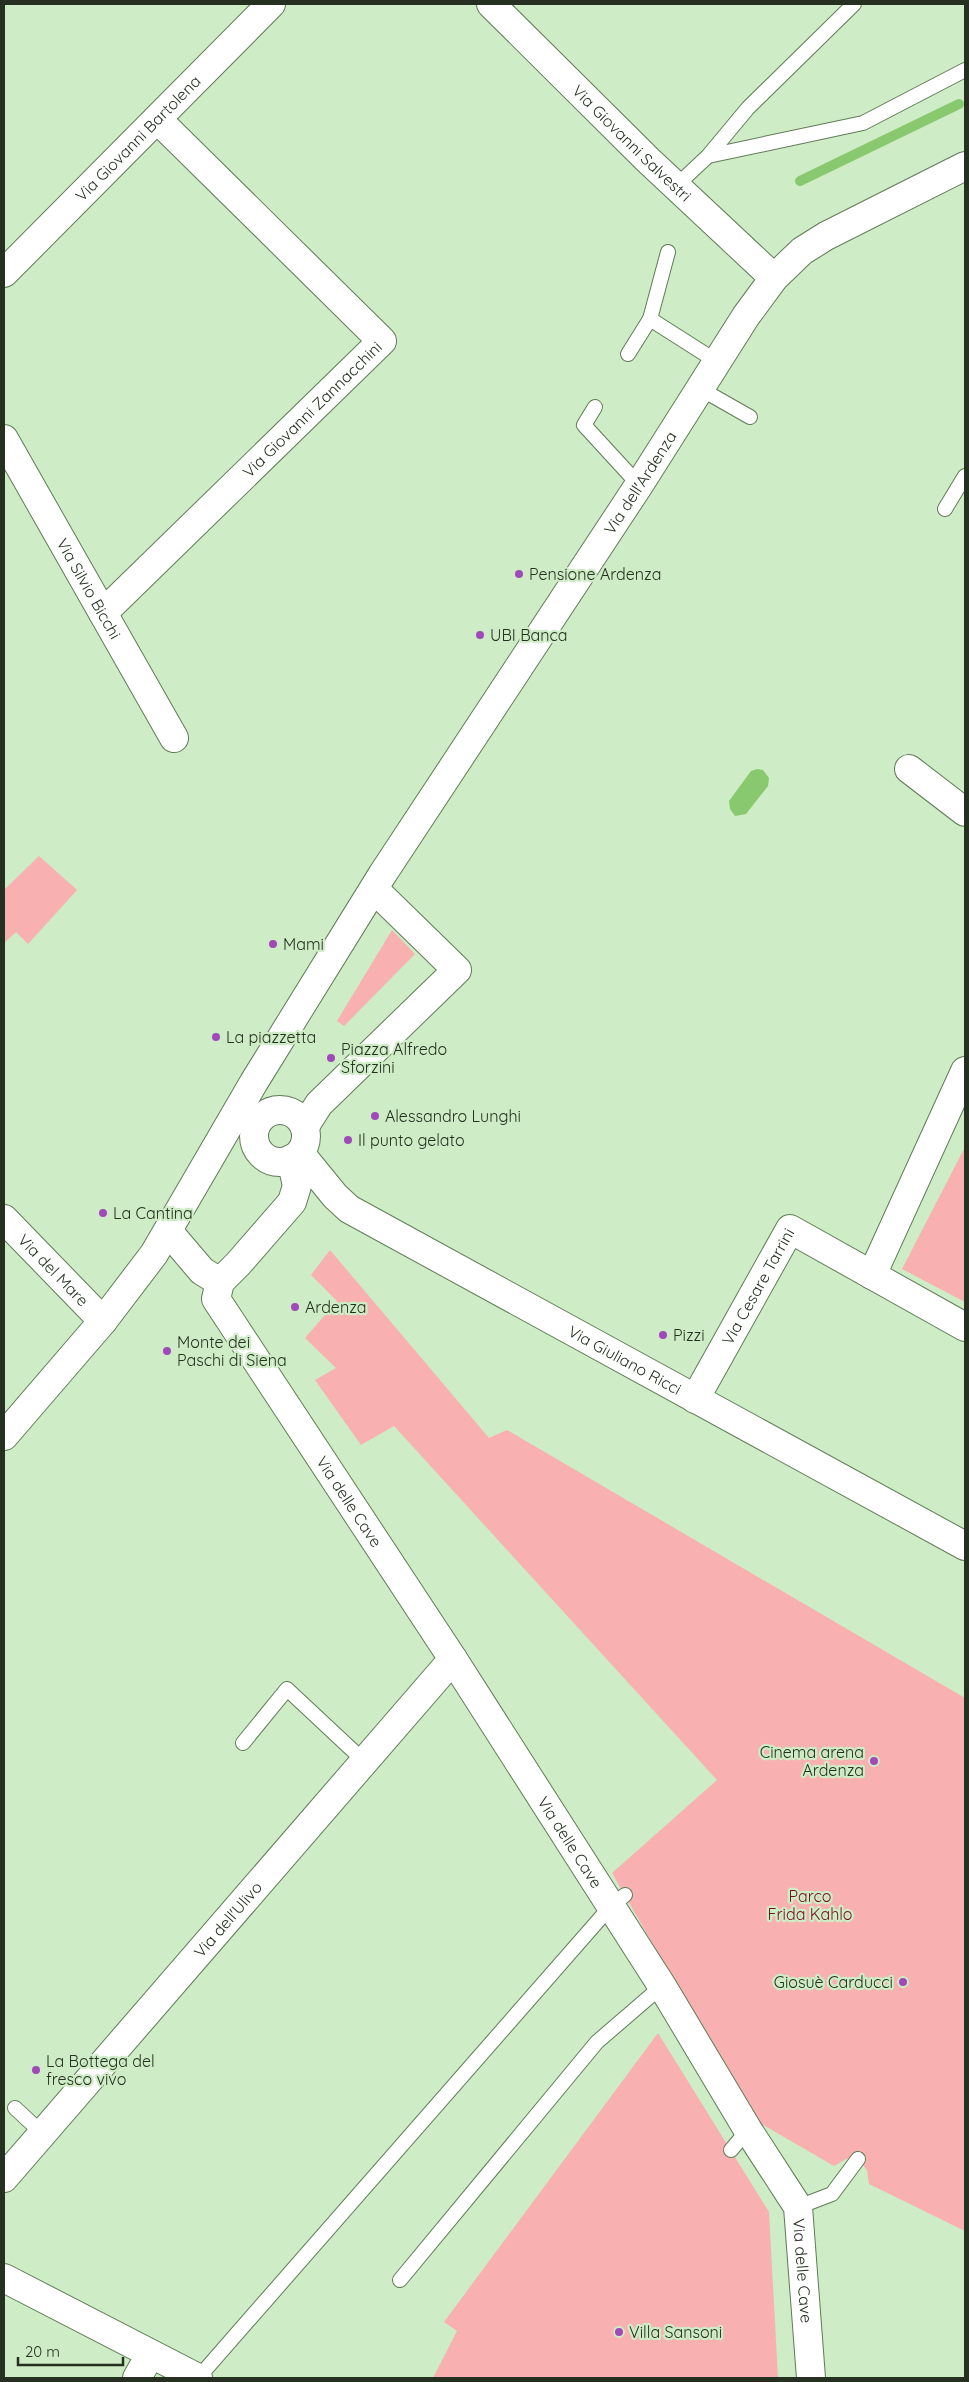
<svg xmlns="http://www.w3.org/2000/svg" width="969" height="2382" font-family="Quicksand,sans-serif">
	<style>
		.green { fill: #f8b0b1 }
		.water { fill: #88c970 }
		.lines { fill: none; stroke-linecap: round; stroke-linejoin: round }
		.stream { stroke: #88c970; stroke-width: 10 }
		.lane-casing { stroke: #617b58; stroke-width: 16 }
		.street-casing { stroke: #617b58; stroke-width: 30 }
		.secondary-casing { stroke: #617b58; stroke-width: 30 }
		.lane { stroke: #fff; stroke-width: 14 }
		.street { stroke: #fff; stroke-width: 28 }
		.secondary { stroke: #fff; stroke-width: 28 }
		.poi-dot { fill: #9f4ab8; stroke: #ceecc5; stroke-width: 2 }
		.labels { text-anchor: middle; stroke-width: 4.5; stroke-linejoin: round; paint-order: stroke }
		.street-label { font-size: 16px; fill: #253021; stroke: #ceecc5 }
		.poi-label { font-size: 16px; fill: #253021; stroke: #ceecc5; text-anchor: start }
		.park-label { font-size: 16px; fill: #750e22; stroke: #ceecc5 }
	</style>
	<rect width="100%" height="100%" fill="#ceecc5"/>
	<g class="green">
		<path d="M39,856L77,890L28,944L16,932L4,943V890Z"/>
		<path d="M392,930L415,954L344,1026L337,1021Z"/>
		<path d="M965,1147V1302L902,1269Z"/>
		<path d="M330,1250L489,1438L507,1430L965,1698V2231L869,2184L867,2170L858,2159H846L834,2166L753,2119L612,1873L717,1780L394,1426L361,1445L315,1380L336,1368L305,1338L337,1301L311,1275Z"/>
		<path d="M658,2033L769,2212L778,2378H433L457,2331L444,2322Z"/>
	</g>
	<path class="water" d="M757,769L763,770L769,778L768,786L746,814L735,816L730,809L729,801L751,771Z"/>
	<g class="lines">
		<path class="stream" d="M800,181L959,104"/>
		<g class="lane-casing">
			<g id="lane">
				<path d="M708,156L863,123L965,70"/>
				<path d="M676,186L708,156L748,108L854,4"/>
				<path d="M650,319L668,252"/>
				<path d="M628,354L650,319L716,361"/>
				<path d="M699,388L750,417"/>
				<path d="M595,407L584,425L639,485"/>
				<path d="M945,509L965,476"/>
				<path d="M243,1743L287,1689L364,1761"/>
				<path d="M15,2108L42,2133"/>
				<path d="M731,2150L748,2130"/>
				<path d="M798,2207L832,2194L858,2159"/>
				<path d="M400,2280L597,2042L662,1986"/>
				<path d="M198,2378L611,1906L625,1895"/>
			</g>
		</g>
		<g class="street-casing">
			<g id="street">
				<path id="s1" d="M491,4L648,160L774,278"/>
				<path id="s2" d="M4,273L271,4"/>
				<path id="s3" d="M4,439L174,738"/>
				<path id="s4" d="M103,613L382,341L157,119"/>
				<path d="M909,769L965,812"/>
				<circle cx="280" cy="1136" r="26"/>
				<path d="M305,1126L319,1104L457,970L374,889"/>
				<path id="s5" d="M300,1153L335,1196L349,1209L965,1546"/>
				<path id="s6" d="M291,1159L297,1186L292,1202L238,1264L220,1282L216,1299L453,1659L662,1986L748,2130L798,2207L811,2378"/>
				<path id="s7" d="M4,1219L103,1321"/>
				<path d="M168,1231L202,1271L220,1282"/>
				<path d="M872,1275L965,1071"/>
				<path id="s8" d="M695,1399L790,1229L965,1327"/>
				<path id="s9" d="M4,2178L453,1659"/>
				<path d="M4,2278L198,2378"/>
				<path d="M137,2378L150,2355"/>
			</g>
		</g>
		<g class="secondary-casing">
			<g id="secondary">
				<path id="s10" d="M4,1436L103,1321L154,1254L254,1082L382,875L639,485L746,316L774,278L802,251L826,236L965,166"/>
			</g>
		</g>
		<use href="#lane" class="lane"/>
		<use href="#street" class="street"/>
		<use href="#secondary" class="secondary"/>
	</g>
	<g class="poi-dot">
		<circle cx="519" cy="574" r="5"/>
		<circle cx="480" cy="635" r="5"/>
		<circle cx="273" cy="944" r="5"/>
		<circle cx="216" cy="1037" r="5"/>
		<circle cx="331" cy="1058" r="5"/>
		<circle cx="375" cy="1116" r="5"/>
		<circle cx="348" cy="1140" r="5"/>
		<circle cx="103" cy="1213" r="5"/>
		<circle cx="295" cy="1307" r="5"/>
		<circle cx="663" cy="1335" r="5"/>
		<circle cx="167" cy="1351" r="5"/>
		<circle cx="874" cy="1761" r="5"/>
		<circle cx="903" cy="1982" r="5"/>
		<circle cx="36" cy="2070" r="5"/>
		<circle cx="619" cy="2332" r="5"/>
	</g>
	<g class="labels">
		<g class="street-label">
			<text dy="6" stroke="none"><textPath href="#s2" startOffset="190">Via Giovanni Bartolena</textPath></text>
			<text dy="6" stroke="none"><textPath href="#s1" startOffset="198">Via Giovanni Salvestri</textPath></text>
			<text dy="6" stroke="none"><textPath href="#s4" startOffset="292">Via Giovanni Zannacchini</textPath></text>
			<text dy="6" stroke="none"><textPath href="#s10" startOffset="1148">Via dell'Ardenza</textPath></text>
			<text dy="6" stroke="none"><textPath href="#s3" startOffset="172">Via Silvio Bicchi</textPath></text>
			<text dy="6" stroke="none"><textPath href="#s7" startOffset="71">Via del Mare</textPath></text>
			<text dy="6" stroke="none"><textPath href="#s8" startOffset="129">Via Cesare Tarrini</textPath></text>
			<text dy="6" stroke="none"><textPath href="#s5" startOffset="389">Via Giuliano Ricci</textPath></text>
			<text dy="6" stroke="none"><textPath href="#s6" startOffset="412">Via delle Cave</textPath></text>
			<text dy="6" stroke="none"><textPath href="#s6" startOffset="818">Via delle Cave</textPath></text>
			<text dy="6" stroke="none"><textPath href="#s9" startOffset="342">Via dell'Ulivo</textPath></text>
			<text dy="6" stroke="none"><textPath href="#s6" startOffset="1312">Via delle Cave</textPath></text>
		</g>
		<g class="poi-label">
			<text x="529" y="580">Pensione Ardenza</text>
			<text x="490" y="641">UBI Banca</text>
			<text x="283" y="950">Mami</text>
			<text x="226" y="1043">La piazzetta</text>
			<text x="341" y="1055">Piazza Alfredo<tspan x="341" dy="18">Sforzini</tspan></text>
			<text x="385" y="1122">Alessandro Lunghi</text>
			<text x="358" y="1146">Il punto gelato</text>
			<text x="113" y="1219">La Cantina</text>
			<text x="305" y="1313">Ardenza</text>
			<text x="673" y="1341">Pizzi</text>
			<text x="177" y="1348">Monte dei<tspan x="177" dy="18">Paschi di Siena</tspan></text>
			<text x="864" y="1758" text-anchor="end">Cinema arena<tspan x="864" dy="18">Ardenza</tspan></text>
			<text x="893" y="1988" text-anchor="end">Giosuè Carducci</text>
			<text x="46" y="2067">La Bottega del<tspan x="46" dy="18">fresco vivo</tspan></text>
			<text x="629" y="2338">Villa Sansoni</text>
		</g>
		<g class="park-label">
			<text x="810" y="1902">Parco<tspan x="810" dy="18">Frida Kahlo</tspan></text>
		</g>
	</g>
	<rect width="969" height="2382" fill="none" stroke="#253021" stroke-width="10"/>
	<path d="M18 2357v8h105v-8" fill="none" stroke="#253021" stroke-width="2.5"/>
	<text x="25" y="2357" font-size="15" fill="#253021" stroke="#ceecc5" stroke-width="4" paint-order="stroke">20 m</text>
</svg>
